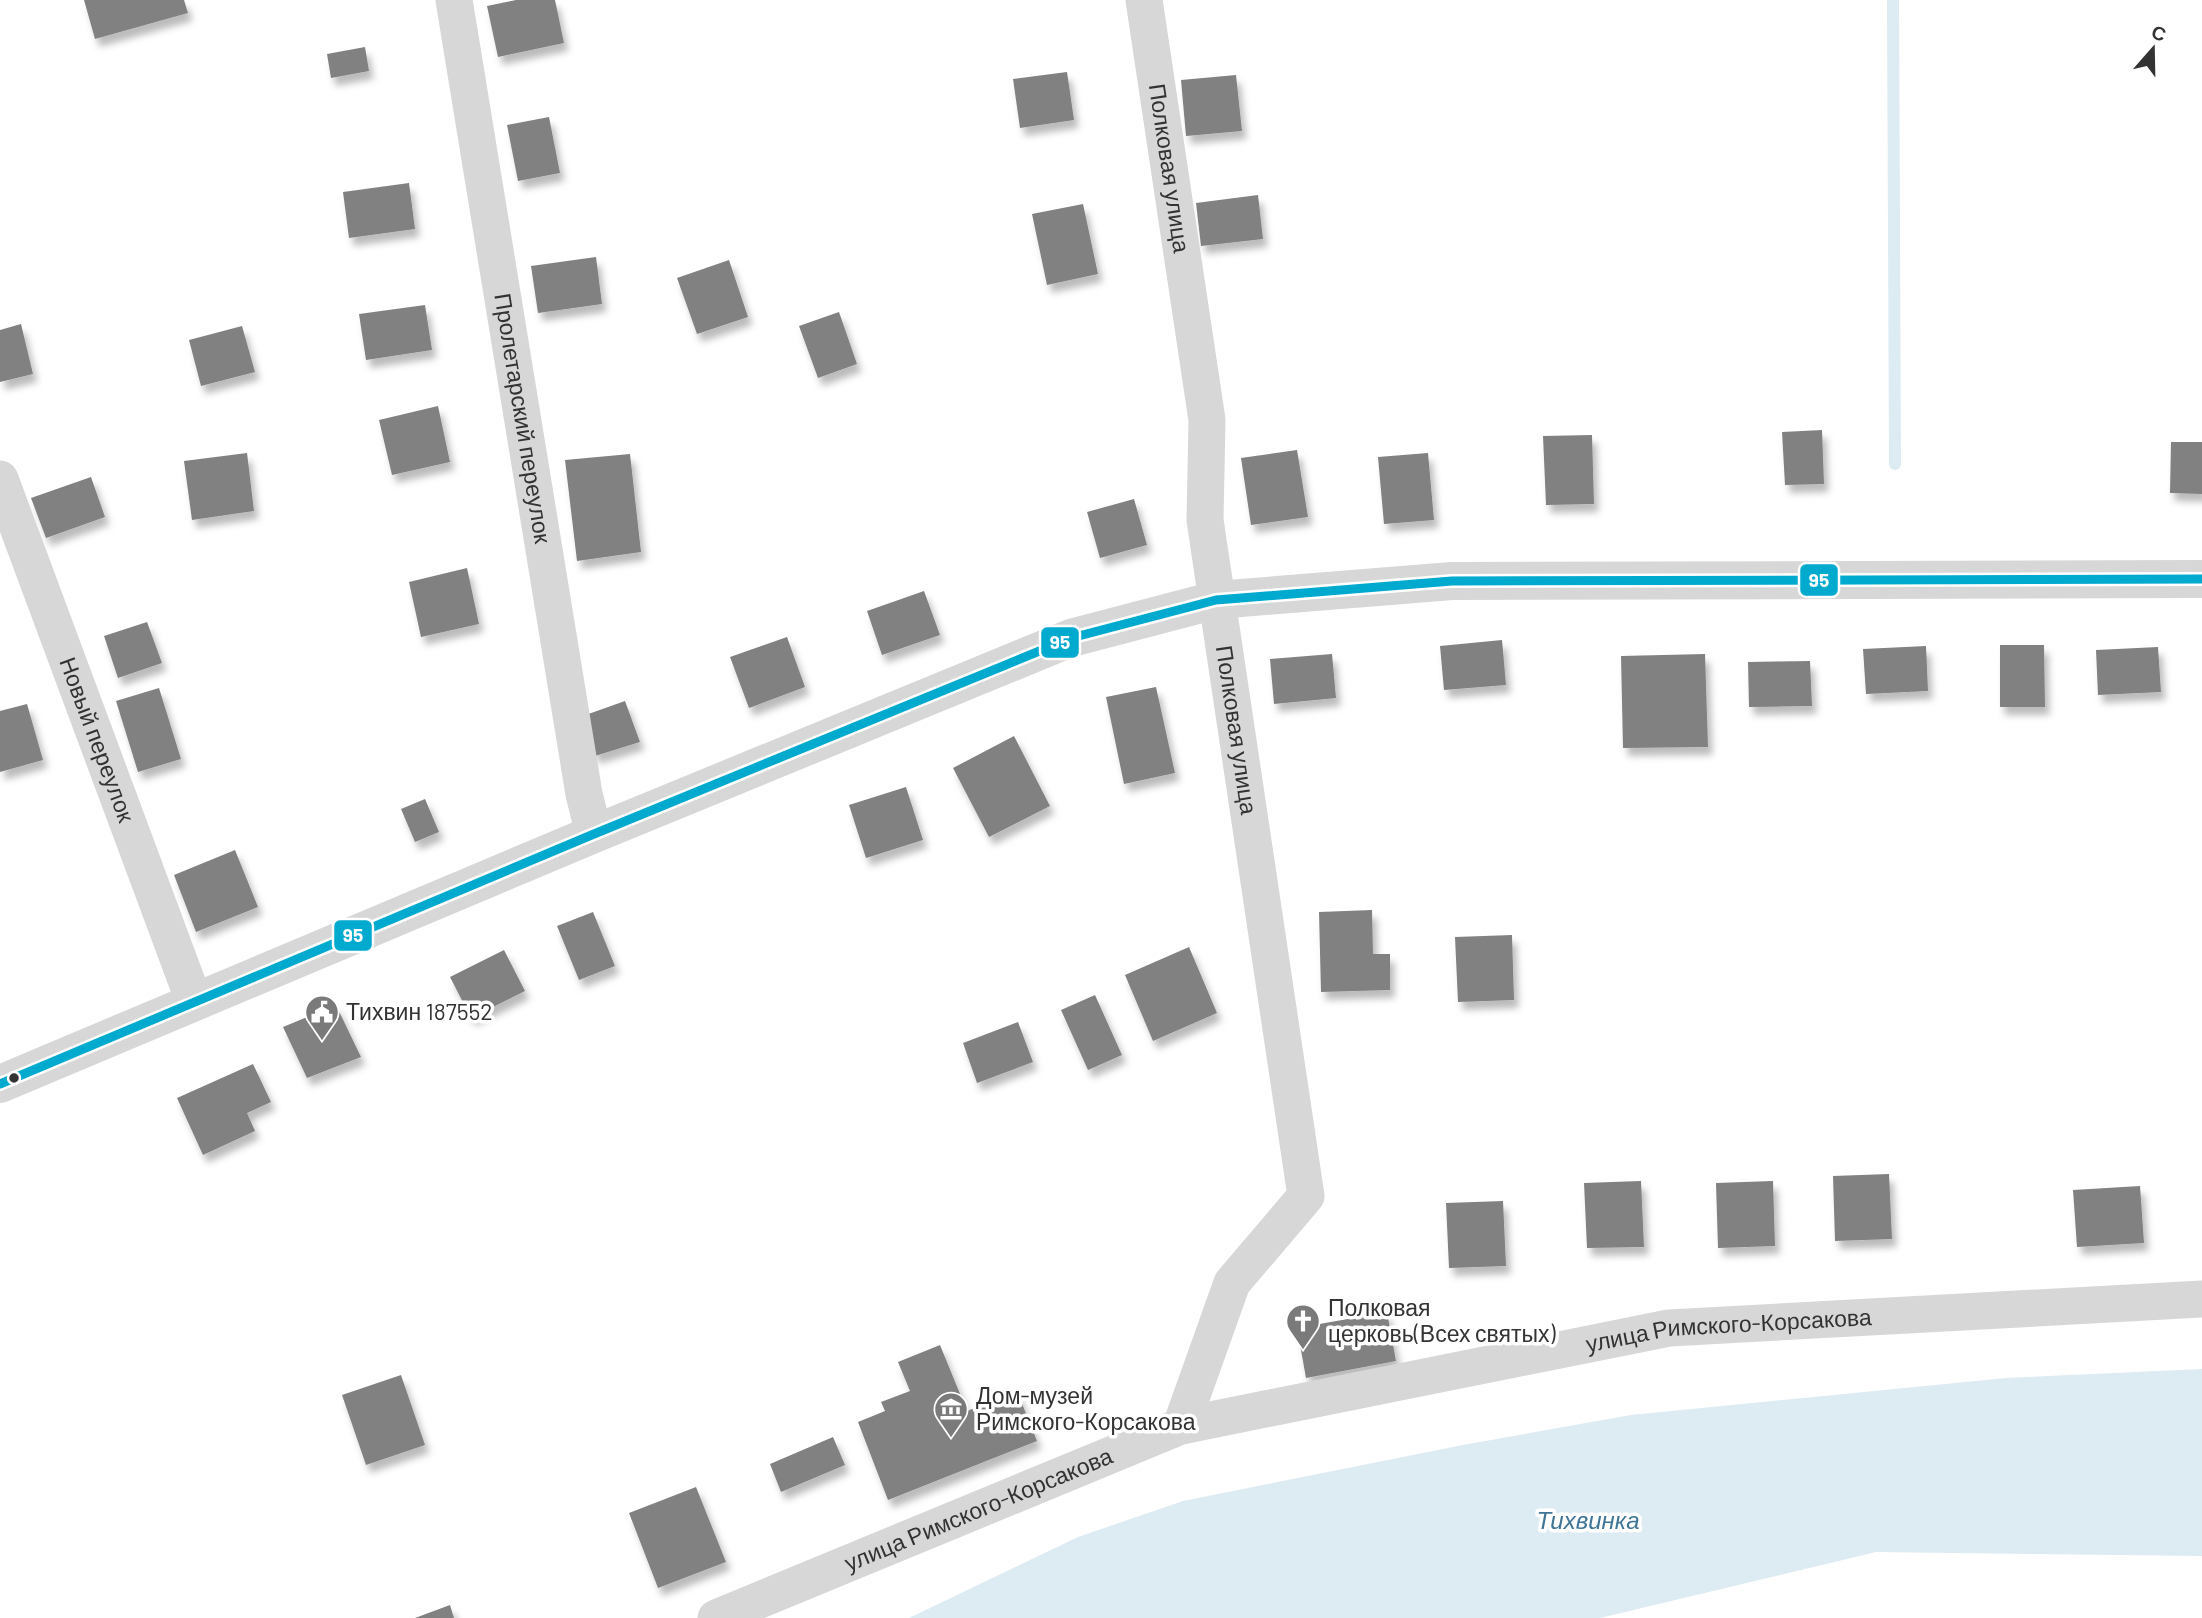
<svg xmlns="http://www.w3.org/2000/svg" width="2202" height="1618" font-family="Barlow,sans-serif">
	<style>
		.water { fill: #ddebf3 }
		.lines { fill: none; stroke-linecap: round; stroke-linejoin: round }
		.stream { stroke: #ddebf3; stroke-width: 12 }
		.building { fill: #818181; filter: url(#shadow) }
		.minor { stroke: #d7d7d7; stroke-width: 37 }
		.tertiary { stroke: #d7d7d7; stroke-width: 38 }
		.bus-1-casing { stroke: #fff; stroke-width: 14 }
		.bus-1 { stroke: #00a9ce; stroke-width: 9 }
		.bus-dot { fill: #333; stroke: #fff; stroke-width: 2.5 }
		.labels { text-anchor: middle; stroke-width: 7; stroke-linejoin: round; paint-order: stroke }
		.street-label { font-size: 23px; fill: #333; stroke: #fff }
		.poi-label { font-size: 23px; fill: #333; stroke: #fff; text-anchor: start }
		.water-label { font-size: 24px; font-style: italic; fill: #3f7597; stroke: #fff }
		.line-badge { stroke: #fff; stroke-width: 2.5 }
		.badge-label { font-size: 19px; text-anchor: middle; font-weight: bold; fill: #fff }
	</style>
	<defs>
		<filter id="shadow"><feDropShadow dx="4.5" dy="8" stdDeviation="3.5" flood-color="#0004"/></filter>
	</defs>
	<rect width="100%" height="100%" fill="#fff"/>
	<path class="water" d="M2202,1369V1556L1876,1552L1600,1618H909L1078,1537L1183,1501L1463,1445L1631,1415L2006,1378Z"/>
	<g class="lines">
		<path class="stream" d="M1893,0L1895,464"/>
	</g>
	<g class="building">
		<path d="M84,0H184L188,13L95,39Z"/>
		<path d="M516,0H555L564,43L498,57L487,6Z"/>
		<path d="M365,47L369,71L331,78L327,54Z"/>
		<path d="M1067,72L1074,120L1020,128L1013,79Z"/>
		<path d="M1236,75L1242,131L1186,136L1181,80Z"/>
		<path d="M549,117L560,173L518,181L507,125Z"/>
		<path d="M409,183L415,229L349,238L343,192Z"/>
		<path d="M1258,195L1263,239L1201,246L1196,203Z"/>
		<path d="M1083,204L1098,274L1047,285L1032,214Z"/>
		<path d="M596,257L602,304L538,313L531,266Z"/>
		<path d="M729,260L748,317L697,334L677,278Z"/>
		<path d="M425,305L432,350L366,360L359,314Z"/>
		<path d="M839,312L857,364L818,378L799,326Z"/>
		<path d="M21,324L33,374L0,382V330Z"/>
		<path d="M242,326L255,372L201,386L189,340Z"/>
		<path d="M438,406L450,462L392,475L379,420Z"/>
		<path d="M1822,430L1824,484L1785,485L1782,432Z"/>
		<path d="M1592,435L1594,504L1546,505L1543,436Z"/>
		<path d="M2171,442H2202V494L2170,493Z"/>
		<path d="M1297,450L1308,517L1251,525L1241,458Z"/>
		<path d="M247,453L254,511L192,520L184,461Z"/>
		<path d="M1428,453L1434,520L1384,524L1378,457Z"/>
		<path d="M630,454L641,552L577,561L565,460Z"/>
		<path d="M91,477L105,517L46,538L31,498Z"/>
		<path d="M1134,499L1147,545L1100,558L1087,512Z"/>
		<path d="M467,568L479,624L421,637L409,582Z"/>
		<path d="M924,591L940,635L882,655L867,611Z"/>
		<path d="M147,622L162,663L118,678L104,636Z"/>
		<path d="M787,637L805,687L749,708L730,657Z"/>
		<path d="M1502,640L1506,685L1444,690L1440,646Z"/>
		<path d="M2000,645H2044L2045,707H2000Z"/>
		<path d="M1926,646L1928,691L1866,694L1863,649Z"/>
		<path d="M2158,647L2161,692L2098,695L2096,650Z"/>
		<path d="M1332,654L1336,698L1274,704L1270,659Z"/>
		<path d="M1705,654L1708,747L1623,748L1621,656Z"/>
		<path d="M1810,661L1812,706L1749,707L1748,662Z"/>
		<path d="M1156,687L1175,773L1124,784L1106,697Z"/>
		<path d="M159,688L181,759L138,772L116,701Z"/>
		<path d="M625,701L640,742L595,756L580,717Z"/>
		<path d="M27,704L43,760L0,772V711Z"/>
		<path d="M1014,736L1050,806L989,837L953,768Z"/>
		<path d="M906,787L923,840L866,858L849,805Z"/>
		<path d="M425,799L439,832L415,842L401,809Z"/>
		<path d="M235,850L258,907L196,932L174,875Z"/>
		<path d="M1372,910L1373,954H1390V990L1321,992L1319,912Z"/>
		<path d="M593,912L615,966L579,980L557,926Z"/>
		<path d="M1512,935L1514,1000L1458,1002L1455,937Z"/>
		<path d="M1189,947L1217,1013L1153,1041L1125,975Z"/>
		<path d="M504,950L525,991L471,1018L450,977Z"/>
		<path d="M1095,995L1122,1055L1088,1070L1061,1010Z"/>
		<path d="M336,1005L361,1057L307,1078L283,1027Z"/>
		<path d="M1018,1022L1033,1062L977,1083L963,1043Z"/>
		<path d="M253,1064L271,1102L247,1113L255,1131L203,1155L177,1098Z"/>
		<path d="M1889,1174L1892,1239L1835,1241L1833,1176Z"/>
		<path d="M1641,1181L1644,1247L1587,1248L1584,1183Z"/>
		<path d="M1773,1181L1775,1246L1718,1248L1716,1183Z"/>
		<path d="M2140,1186L2144,1243L2077,1247L2073,1190Z"/>
		<path d="M1503,1201L1506,1266L1449,1268L1446,1203Z"/>
		<path d="M1387,1312L1396,1361L1306,1378L1297,1328Z"/>
		<path d="M940,1345L967,1411L1017,1391L1037,1441L888,1500L858,1422L885,1411L881,1402L910,1391L898,1362Z"/>
		<path d="M401,1375L425,1445L366,1465L342,1395Z"/>
		<path d="M833,1437L845,1465L781,1492L770,1464Z"/>
		<path d="M696,1487L726,1562L658,1588L629,1513Z"/>
		<path d="M450,1605L454,1618H415Z"/>
	</g>
	<g class="lines">
		<g class="minor">
			<path id="s1" d="M454,0L584,794L594,834"/>
			<path id="s2" d="M1144,0L1207,420L1205,520L1306,1196L1232,1283L1181,1426"/>
			<path id="s3" d="M0,479L194,1001"/>
			<path id="s4" d="M716,1618L1181,1426L1669,1328L2202,1299"/>
		</g>
		<path class="tertiary" d="M0,1084L594,834L1071,638L1216,600L1452,581L2202,579"/>
		<g class="bus-1-casing">
			<path id="bus-1" d="M0,1084L594,834L1071,638L1216,600L1452,581L2202,579"/>
		</g>
		<use href="#bus-1" class="bus-1"/>
	</g>
	<defs>
		<g id="civic-pin" transform="scale(1.75)"><path d="M0 17L-7.5 6A9.5 9.5 0 1 1 7.5 6Z" fill="#7a7a7a" stroke="#fff"/><path d="M-.6-6.5H3V-4.5H.6V-3L4-1V1h2V6H-6V1h2V-1L-.6-3ZM-1.2 2.5V6h2.4V2.5Z" fill="#fff"/></g>
		<g id="church-pin" transform="scale(1.75)"><path d="M0 17L-7.5 6A9.5 9.5 0 1 1 7.5 6Z" fill="#7a7a7a" stroke="#fff"/><path d="M-1.2-6h2.4v3.5h3.3v2.4h-3.3V6h-2.4V-.1h-3.3v-2.4h3.3Z" fill="#fff"/></g>
		<g id="museum-pin" transform="scale(1.75)"><path d="M0 17L-7.5 6A9.5 9.5 0 1 1 7.5 6Z" fill="#7a7a7a" stroke="#fff"/><path d="M0-6L6-3V-2H-6V-3ZM-5-1h2V3h-2ZM-1-1h2V3h-2ZM3-1h2V3H3ZM-6 4H6V6H-6Z" fill="#fff"/></g>
	</defs>
	<g fill-rule="evenodd">
		<use href="#civic-pin" x="322" y="1012"/>
		<use href="#church-pin" x="1303" y="1321"/>
		<use href="#museum-pin" x="951" y="1409"/>
	</g>
	<circle class="bus-dot" cx="14" cy="1078" r="6"/>
	<g class="labels">
		<g class="street-label">
			<text dy="8" stroke="none"><textPath href="#s2" startOffset="170">Полковая улица</textPath></text>
			<text dy="8" stroke="none"><textPath href="#s1" startOffset="424">Пролетарский переулок</textPath></text>
			<text dy="8" stroke="none"><textPath href="#s2" startOffset="737">Полковая улица</textPath></text>
			<text dy="8" stroke="none"><textPath href="#s3" startOffset="278">Новый переулок</textPath></text>
			<text dy="8" stroke="none"><textPath href="#s4" startOffset="1060">улица Римского-Корсакова</textPath></text>
			<text dy="8" stroke="none"><textPath href="#s4" startOffset="284">улица Римского-Корсакова</textPath></text>
		</g>
		<g class="poi-label">
			<text x="346" y="1020">Тихвин 187552</text>
			<text x="1328" y="1316">Полковая<tspan x="1328" dy="26">церковь(Всех святых)</tspan></text>
			<text x="976" y="1404">Дом-музей<tspan x="976" dy="26">Римского-Корсакова</tspan></text>
		</g>
		<g class="water-label">
			<text x="1588" y="1529">Тихвинка</text>
		</g>
	</g>
	<g class="line-badge">
		<rect x="1799" y="563" width="40" height="34" rx="7" fill="#00a9ce"/>
		<rect x="1040" y="626" width="40" height="33" rx="7" fill="#00a9ce"/>
		<rect x="333" y="919" width="40" height="33" rx="7" fill="#00a9ce"/>
	</g>
	<g class="badge-label">
		<text x="1819" y="587">95</text>
		<text x="1060" y="649">95</text>
		<text x="353" y="942">95</text>
	</g>
	<g transform="translate(2153 49) rotate(20)" stroke="#ffffff" stroke-width="5" paint-order="stroke">
	<path d="M0-5L12 26L0 18L-12 26Z" fill="#333333"/>
	<text y="-10" font-size="19" font-weight="bold" text-anchor="middle" fill="#333333">С</text>
	</g>
</svg>
